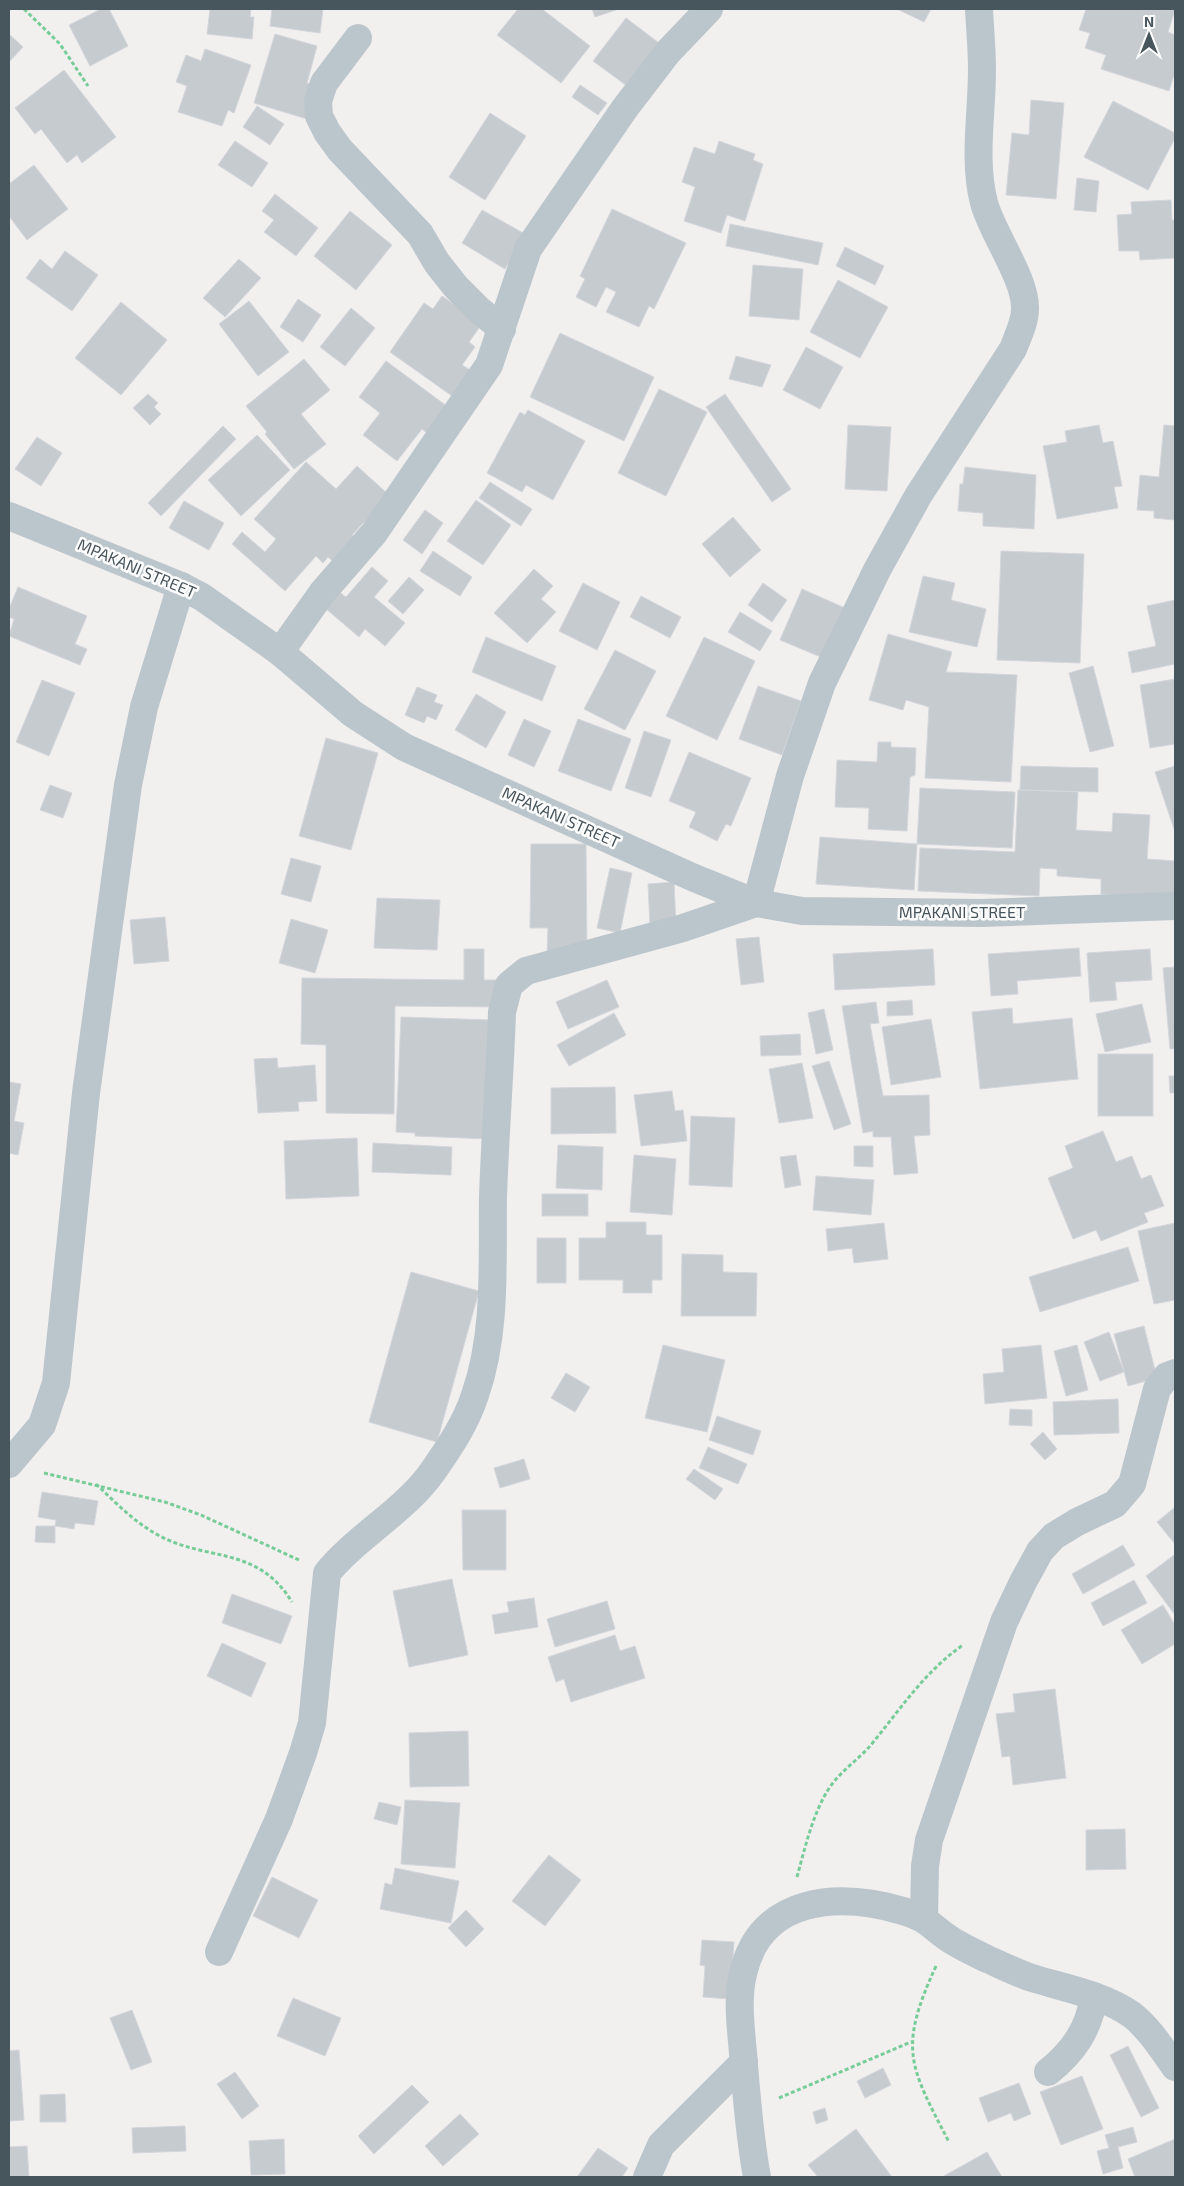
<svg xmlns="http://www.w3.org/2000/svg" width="1184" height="2186" font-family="'Exo 2',sans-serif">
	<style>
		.building { fill: #c6cbcf; stroke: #d3d6db }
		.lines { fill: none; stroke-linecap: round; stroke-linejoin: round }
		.path { stroke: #76cd97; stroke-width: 3; stroke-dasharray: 4 2.5; stroke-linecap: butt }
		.minor { stroke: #bbc6cc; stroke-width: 28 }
		.tertiary { stroke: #bbc6cc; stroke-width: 28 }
		.labels { text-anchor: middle; stroke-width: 5; stroke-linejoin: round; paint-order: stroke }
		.street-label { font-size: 16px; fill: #47555d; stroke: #fff }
	</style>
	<rect width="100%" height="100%" fill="#f2efef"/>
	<g class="building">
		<path d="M101,9H109L128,46L90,66L69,25Z"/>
		<path d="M210,9H251L250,17H254L252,39L207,34Z"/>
		<path d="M272,9H323L320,33L270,26Z"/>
		<path d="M518,9H542L590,46L561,83L497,35Z"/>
		<path d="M592,9H619L595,17Z"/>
		<path d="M897,9H931L924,22Z"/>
		<path d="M1086,9L1175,10L1168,32L1175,35V72L1169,91L1101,69L1106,55L1085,48L1090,33L1079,30Z"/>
		<path d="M626,18L659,43L627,86L593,61Z"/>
		<path d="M9,34L23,47L9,62Z"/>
		<path d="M275,34L317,46L307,83L317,86L307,119L254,103Z"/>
		<path d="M205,49L251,65L234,113L228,110L222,126L178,112L187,86L176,82L186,55L201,61Z"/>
		<path d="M64,70L116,137L82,163L77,155L67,163L41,129L35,134L15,108Z"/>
		<path d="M580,85L607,103L598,115L572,97Z"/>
		<path d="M1031,100L1064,103L1056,199L1006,195L1012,133L1029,135Z"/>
		<path d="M1113,101L1175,133V138L1148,190L1084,157Z"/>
		<path d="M257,106L284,124L270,145L243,127Z"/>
		<path d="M490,113L526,136L485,200L449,177Z"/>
		<path d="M235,141L268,163L252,187L218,165Z"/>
		<path d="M719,141L755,154L753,160L763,164L745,221L727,215L721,233L684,221L695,187L682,182L694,147L715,154Z"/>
		<path d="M34,165L68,209L27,240L9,216V184Z"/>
		<path d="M1077,178L1099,181L1096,212L1074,210Z"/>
		<path d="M275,194L318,228L296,256L264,232L274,220L262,211Z"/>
		<path d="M1171,200L1172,220H1175V258L1140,260L1139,251H1119L1117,215L1132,214L1131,202Z"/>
		<path d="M612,209L686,243L654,309L649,306L639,327L606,312L616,292L606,287L596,307L576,297L585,279L580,276Z"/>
		<path d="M482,210L525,234L505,269L462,243Z"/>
		<path d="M350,211L392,245L356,290L314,256Z"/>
		<path d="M730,224L823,243L818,265L726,246Z"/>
		<path d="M845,247L884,266L875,285L836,266Z"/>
		<path d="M65,251L98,275L72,311L26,278L40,259L52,269Z"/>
		<path d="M239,259L261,278L225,317L203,298Z"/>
		<path d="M753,265L803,269L799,320L749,316Z"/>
		<path d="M838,280L888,307L860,358L810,332Z"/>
		<path d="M442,296L482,324L469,342L475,347L462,365L470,370L452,396L390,352L424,303L433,309Z"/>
		<path d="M298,299L321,315L303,342L280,327Z"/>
		<path d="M249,301L289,352L258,376L219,324Z"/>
		<path d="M121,302L167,340L121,395L75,358Z"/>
		<path d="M351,308L375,328L345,366L320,347Z"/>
		<path d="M560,333L654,377L624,441L530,397Z"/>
		<path d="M806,347L843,367L820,409L783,390Z"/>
		<path d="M736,356L771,365L762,387L729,379Z"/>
		<path d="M304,359L330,390L301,414L326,444L294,469L265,434L267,432L246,406Z"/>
		<path d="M386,361L448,407L428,434L422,429L397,461L363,435L380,413L359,397Z"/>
		<path d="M659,389L707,412L666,496L618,473Z"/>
		<path d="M148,394L158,403L154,407L161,414L150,425L133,408Z"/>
		<path d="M725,394L791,489L772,502L706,407Z"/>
		<path d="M528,410L585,441L553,500L526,485L522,492L487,473L520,412L525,415Z"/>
		<path d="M848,425L891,427L887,491L845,489Z"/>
		<path d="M1099,425L1103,443L1113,441L1122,486L1114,487L1118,508L1057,519L1043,446L1067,442L1065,431Z"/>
		<path d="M1164,425L1175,426V520L1154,518V511L1137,510L1140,475L1159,477Z"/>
		<path d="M223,426L236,439L161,516L148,503Z"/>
		<path d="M257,435L290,470L241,516L208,480Z"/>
		<path d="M37,437L62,453L41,486L15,469Z"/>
		<path d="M306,462L336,489L357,466L389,495L352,535L362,543L340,567L328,557L323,563L316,556L285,591L232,544L242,532L265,552L276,539L254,519Z"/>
		<path d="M965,467L1036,475L1034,529L983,526V513L958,511L960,484H963Z"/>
		<path d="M490,482L532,509L521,526L479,498Z"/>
		<path d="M476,500L511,525L483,565L447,541Z"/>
		<path d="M184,501L224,523L209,550L169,528Z"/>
		<path d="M425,510L443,523L422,554L403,540Z"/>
		<path d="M733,517L761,550L730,577L702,544Z"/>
		<path d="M433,551L472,577L460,596L420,571Z"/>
		<path d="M1001,551L1084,554L1080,663L997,660Z"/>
		<path d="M372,567L388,581L374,597L405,623L385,646L365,629L359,637L325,608L339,592L346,597Z"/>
		<path d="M534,569L553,586L541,599L556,612L527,643L494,613Z"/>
		<path d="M923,576L955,583L951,600L986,609L977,647L909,632Z"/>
		<path d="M409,577L424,590L403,614L388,601Z"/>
		<path d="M583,583L620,602L597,650L559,631Z"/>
		<path d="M763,583L787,600L772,622L748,605Z"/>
		<path d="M18,587L87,616L75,644L87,649L80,665L9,636L14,619L9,617V609Z"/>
		<path d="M802,589L845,608L823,658L780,640Z"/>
		<path d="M641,596L681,617L670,638L630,617Z"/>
		<path d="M1175,600V664L1132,673L1128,652L1156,646L1147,606Z"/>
		<path d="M740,612L772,631L760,651L728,632Z"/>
		<path d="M888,634L952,652L946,672L1017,675L1011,782L925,778L929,707L906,700L903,710L869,700Z"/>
		<path d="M486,637L556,666L542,701L472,672Z"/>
		<path d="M704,637L755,661L717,740L666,716Z"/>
		<path d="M615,650L656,671L625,730L584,709Z"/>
		<path d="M1093,666L1114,746L1090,752L1069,673Z"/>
		<path d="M1175,679V744L1150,748L1140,685Z"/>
		<path d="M42,680L75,693L49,756L16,742Z"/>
		<path d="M758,686L801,701L782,755L739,739Z"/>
		<path d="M417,687L437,695L434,702L443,705L436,720L427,716L424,723L405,715Z"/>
		<path d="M476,694L506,712L486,748L455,730Z"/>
		<path d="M524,719L551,731L534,767L508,755Z"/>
		<path d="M578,719L631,739L611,791L558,771Z"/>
		<path d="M644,731L671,740L651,797L625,788Z"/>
		<path d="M326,738L378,753L351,850L299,836Z"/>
		<path d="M878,742H891V747L916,748L915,775L910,777L907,831L868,829L869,808L835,807L837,760L877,762Z"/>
		<path d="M689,752L751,778L731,826L726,824L717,841L689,827L696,812L669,801Z"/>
		<path d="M1021,766L1098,768V792L1020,790Z"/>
		<path d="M1175,766V832L1155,772Z"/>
		<path d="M50,785L72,793L63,818L40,810Z"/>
		<path d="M920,788L1015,792L1012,848L917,844Z"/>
		<path d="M1018,790L1078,792L1076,830L1112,832L1113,813L1150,815L1147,859L1175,861V898L1101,894V879L1057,876V869L1040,868L1039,896L918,891L920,848L1015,852Z"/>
		<path d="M820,837L917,844L914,890L816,884Z"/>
		<path d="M531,844H586L587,954L547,953L548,928H530Z"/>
		<path d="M291,858L321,866L311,902L281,894Z"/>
		<path d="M610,868L632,873L620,933L597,928Z"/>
		<path d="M674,882L676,925L650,927L648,884Z"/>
		<path d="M377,898L440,900L437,950L374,948Z"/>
		<path d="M165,917L169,961L134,964L130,920Z"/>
		<path d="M291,919L328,930L315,973L279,963Z"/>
		<path d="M759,937L764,982L741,985L736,939Z"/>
		<path d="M1079,948L1081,976L1017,981L1018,994L991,996L988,954Z"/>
		<path d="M464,949H484V980H497V1007L395,1006L394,1114L326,1113V1045L301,1044L302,978L464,980Z"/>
		<path d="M933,949L935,985L835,990L833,954Z"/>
		<path d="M1150,949L1152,980L1115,982L1117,1000L1090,1002L1087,953Z"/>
		<path d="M1175,967V1049H1170L1163,968Z"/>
		<path d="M607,980L619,1007L568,1029L556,1002Z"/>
		<path d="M912,1000L913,1015L887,1016V1002Z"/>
		<path d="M876,1002L879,1023L870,1024L883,1096L929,1095L930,1135L914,1136L918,1173L894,1175L891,1137H873V1131L863,1133L842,1006Z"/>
		<path d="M1142,1004L1151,1042L1105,1052L1096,1014Z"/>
		<path d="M1012,1008L1013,1024L1072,1018L1078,1079L980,1089L972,1012Z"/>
		<path d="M824,1009L833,1050L816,1054L808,1013Z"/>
		<path d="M614,1013L626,1035L569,1066L557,1045Z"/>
		<path d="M401,1017L492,1020L488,1139L415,1136V1133L396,1132Z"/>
		<path d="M931,1019L941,1077L891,1085L882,1027Z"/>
		<path d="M800,1034L801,1055L761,1056L760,1036Z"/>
		<rect x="1098" y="1054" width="55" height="62"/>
		<path d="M277,1058L278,1068L315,1065L317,1101L298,1102L299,1111L258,1113L254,1059Z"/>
		<path d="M829,1061L851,1124L834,1130L812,1066Z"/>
		<path d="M802,1063L813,1118L779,1123L769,1069Z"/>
		<path d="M1169,1076H1175V1093H1170Z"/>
		<path d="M9,1082L21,1084L14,1121L24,1123L18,1155L9,1153Z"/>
		<path d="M615,1087L616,1133L551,1134V1088Z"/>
		<path d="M672,1091L675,1111L683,1110L687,1141L641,1146L634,1095Z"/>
		<path d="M691,1116L735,1118L732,1187L689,1185Z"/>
		<path d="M1103,1131L1116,1162L1132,1156L1141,1179L1151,1175L1164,1206L1144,1213L1148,1222L1101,1241L1096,1230L1073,1239L1048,1178L1073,1168L1065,1146Z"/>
		<path d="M357,1138L359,1196L286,1199L284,1141Z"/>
		<path d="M373,1143L452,1147L451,1175L372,1172Z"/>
		<path d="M558,1145L603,1147L602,1190L556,1188Z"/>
		<path d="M854,1146H873V1167L854,1166Z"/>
		<path d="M634,1155L676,1159L672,1215L630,1212Z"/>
		<path d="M796,1155L801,1185L785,1188L780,1157Z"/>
		<path d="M816,1176L874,1180L871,1215L813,1210Z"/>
		<rect x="542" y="1194" width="46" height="22"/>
		<path d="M606,1222H646V1235H662V1280H652V1293H623V1280H579V1238H606Z"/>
		<path d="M884,1223L888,1259L854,1263L852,1248L828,1251L826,1229Z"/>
		<path d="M1175,1223V1300L1154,1304L1138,1231Z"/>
		<rect x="537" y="1238" width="29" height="45"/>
		<path d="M1128,1247L1139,1281L1040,1312L1029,1277Z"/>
		<path d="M682,1254L723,1255V1272L757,1273L756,1316H681Z"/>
		<path d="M411,1272L479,1291L437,1442L369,1422Z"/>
		<path d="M1144,1326L1157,1378L1128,1386L1114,1334Z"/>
		<path d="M1109,1332L1124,1372L1100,1381L1084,1342Z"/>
		<path d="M663,1345L725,1360L707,1432L645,1418Z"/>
		<path d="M1041,1345L1047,1398L985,1404L983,1374L1004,1372L1002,1349Z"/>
		<path d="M1077,1345L1088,1390L1066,1396L1054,1351Z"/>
		<path d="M566,1373L590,1387L575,1412L551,1398Z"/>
		<path d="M1118,1399L1119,1433L1054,1435L1053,1402Z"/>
		<path d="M1010,1409L1032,1410V1426L1009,1425Z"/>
		<path d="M717,1416L761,1431L753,1455L709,1440Z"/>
		<path d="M1043,1432L1057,1449L1045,1460L1030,1444Z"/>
		<path d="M708,1447L747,1464L738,1484L699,1468Z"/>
		<path d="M524,1459L530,1479L500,1488L494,1468Z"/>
		<path d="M694,1469L723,1489L715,1500L686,1479Z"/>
		<path d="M42,1492L98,1501L94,1525L75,1523L74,1529L55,1526L56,1520L38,1517Z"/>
		<path d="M1175,1507V1544L1157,1522Z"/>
		<path d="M462,1510H506V1570H463Z"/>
		<path d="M36,1526H55V1543L35,1542Z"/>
		<path d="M1123,1545L1135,1565L1083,1594L1072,1574Z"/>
		<path d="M1174,1555L1175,1557V1615L1146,1576Z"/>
		<path d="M452,1579L468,1655L409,1667L393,1591Z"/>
		<path d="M1134,1580L1147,1603L1103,1626L1091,1603Z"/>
		<path d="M232,1594L292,1616L281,1644L222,1623Z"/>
		<path d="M534,1598L538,1627L495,1634L492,1615L509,1612L507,1602Z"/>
		<path d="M607,1601L615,1629L555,1647L547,1619Z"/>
		<path d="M1163,1605L1175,1625V1644L1142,1664L1121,1630Z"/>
		<path d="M615,1635L620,1651L635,1646L645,1678L571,1702L564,1679L556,1682L548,1657Z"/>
		<path d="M222,1643L266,1663L251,1697L207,1676Z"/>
		<path d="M1055,1689L1066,1778L1013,1785L1010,1756L1002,1757L996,1714L1015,1712L1013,1694Z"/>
		<path d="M468,1731L469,1786L410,1787L409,1733Z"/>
		<path d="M405,1800L460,1803L455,1868L401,1864Z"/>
		<path d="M379,1802L401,1807L397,1825L374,1819Z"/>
		<path d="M1125,1829L1126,1869L1086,1870V1830Z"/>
		<path d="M549,1855L581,1880L545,1926L512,1901Z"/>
		<path d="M395,1868L459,1881L451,1923L380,1909L385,1883L392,1885Z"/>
		<path d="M272,1877L318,1900L299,1938L253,1916Z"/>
		<path d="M466,1910L484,1929L466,1947L448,1928Z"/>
		<path d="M702,1940L734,1942L730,1999L703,1997L705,1966L700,1965Z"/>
		<path d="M293,1998L341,2018L325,2056L277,2036Z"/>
		<path d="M132,2010L152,2062L131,2070L110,2018Z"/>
		<path d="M1128,2046L1159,2108L1141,2117L1110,2055Z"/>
		<path d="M19,2050L24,2120L9,2121V2051Z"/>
		<path d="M883,2068L891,2085L865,2098L857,2081Z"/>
		<path d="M235,2072L259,2106L242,2119L217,2084Z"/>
		<path d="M1082,2076L1103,2129L1061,2145L1040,2092Z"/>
		<path d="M1019,2083L1031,2114L1014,2121L1011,2113L988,2122L979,2098Z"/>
		<path d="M412,2085L429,2102L374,2154L358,2136Z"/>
		<path d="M65,2094L66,2122H40V2095Z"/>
		<path d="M825,2108L828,2120L816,2124L813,2112Z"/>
		<path d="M460,2114L479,2134L443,2166L425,2146Z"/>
		<path d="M185,2126L186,2151L133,2153L132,2128Z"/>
		<path d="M1133,2127L1137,2142L1118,2147L1123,2168L1103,2174L1097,2151L1109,2148L1105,2135Z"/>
		<path d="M856,2129L892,2177H818L808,2165Z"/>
		<path d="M284,2139L285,2174L251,2175L249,2141Z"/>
		<path d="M1175,2139V2177H1135L1128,2159Z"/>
		<path d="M27,2146L29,2177H9V2147Z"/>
		<path d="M598,2148L628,2168L622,2177H577Z"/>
		<path d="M987,2152L1002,2177H942Z"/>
	</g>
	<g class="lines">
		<g class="path">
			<path d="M24,9L60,44L88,86"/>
			<path d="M44,1473L165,1502L201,1515L299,1560"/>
			<path d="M96,1484C115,1502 134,1522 158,1535C207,1562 257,1545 292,1602"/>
			<path d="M797,1877C805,1848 812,1816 828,1790C839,1772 857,1761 870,1746C900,1710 924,1672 963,1645"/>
			<path d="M936,1966C898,2049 909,2065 949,2142"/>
			<path d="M779,2098L911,2042"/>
		</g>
		<g class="minor">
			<path d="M358,38L324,83L318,101L319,116L327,132L340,150L420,234L437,263L456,287L478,309L502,329"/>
			<path d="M280,652L322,593L374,533L489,365L528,249L625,108L668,52L709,9"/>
			<path d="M9,1464L42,1425L56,1383L86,1093L128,785L144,707L181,586"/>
			<path d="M924,1918L925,1866L929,1840L1004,1622L1023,1582L1040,1551L1054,1536L1077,1522L1115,1504L1132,1484L1157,1389L1167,1376L1175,1373"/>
			<path d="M219,1952L279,1819L303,1753L312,1723L327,1573C357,1536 405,1511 433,1471C449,1448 466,1423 475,1395C497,1332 492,1263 493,1197C495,1135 500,1074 502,1012L509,985L526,971L683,928L756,903L790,776L822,683L877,570L918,496L1013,349C1018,336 1025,322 1025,309C1026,279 993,235 984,203C973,160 982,113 982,70C982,49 980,29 979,9"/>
			<path d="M1048,2072C1074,2051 1089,2029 1094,1996"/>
			<path d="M647,2177L661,2145L744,2062"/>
			<path d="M757,2177C750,2140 747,2102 744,2065C742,2035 736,2003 743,1974C760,1896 839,1892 903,1911C928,1918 931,1927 951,1940C962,1947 975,1953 987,1959C1001,1965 1015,1972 1029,1977C1063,1988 1102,1994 1132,2015C1149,2028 1162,2049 1175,2067"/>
		</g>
		<path class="tertiary" d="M9,516L181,586L202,597L280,652L353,714L404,747L692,877L756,903L802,911L982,913L1175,906"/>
	</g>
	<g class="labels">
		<g class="street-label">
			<text transform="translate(137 568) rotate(23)" y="6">MPAKANI STREET</text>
			<text transform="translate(561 817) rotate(24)" y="6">MPAKANI STREET</text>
			<text x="962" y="918">MPAKANI STREET</text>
		</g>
	</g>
	<rect width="1184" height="2186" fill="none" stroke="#47555d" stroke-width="20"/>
	<g transform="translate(1149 35)" stroke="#ffffff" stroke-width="4" paint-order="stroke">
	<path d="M0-4L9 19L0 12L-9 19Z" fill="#47555d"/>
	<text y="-8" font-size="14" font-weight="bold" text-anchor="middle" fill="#47555d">N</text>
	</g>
</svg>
